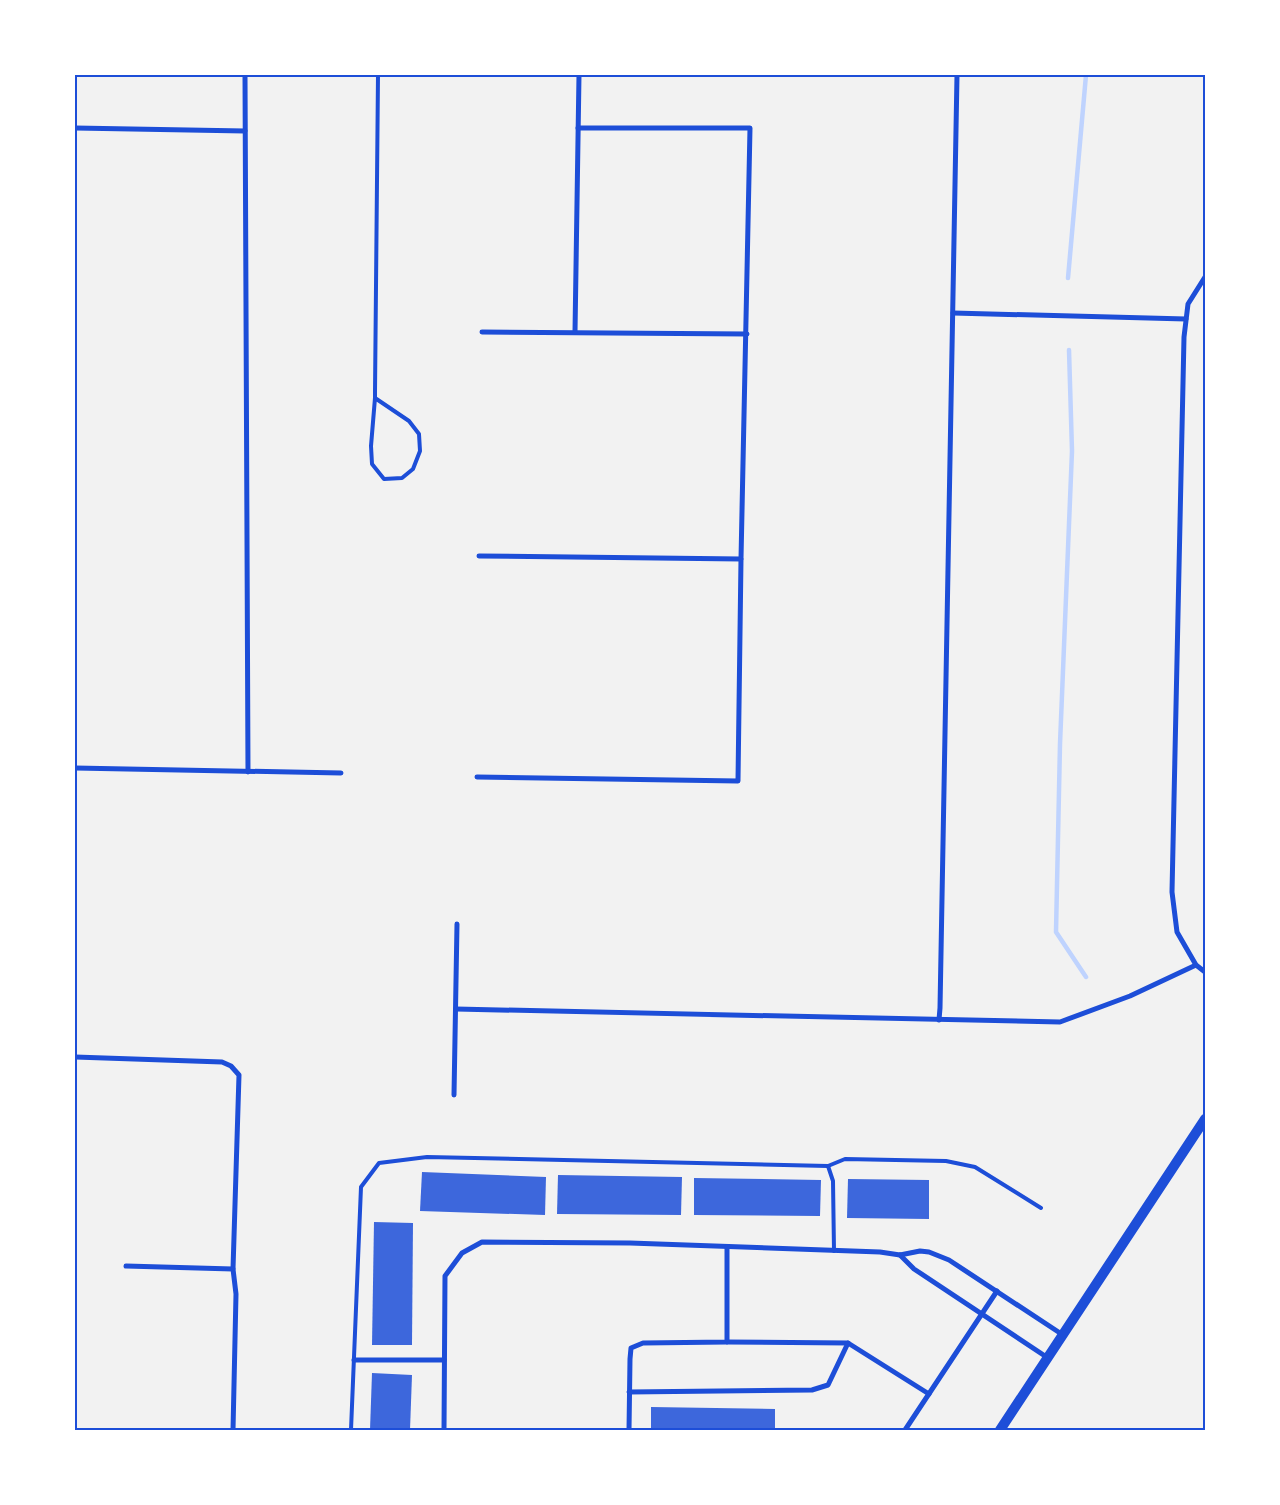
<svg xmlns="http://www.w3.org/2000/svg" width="1280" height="1505" font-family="'PT Serif',serif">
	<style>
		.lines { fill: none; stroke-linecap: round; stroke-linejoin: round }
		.stream { stroke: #bfd3fe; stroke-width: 4.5 }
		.building { fill: #3d67dc }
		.service { stroke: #1d4ed8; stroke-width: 4 }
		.minor { stroke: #1d4ed8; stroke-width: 5 }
		.secondary { stroke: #1d4ed8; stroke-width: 10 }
		.neatline { fill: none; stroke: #1d4ed8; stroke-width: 2 }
	</style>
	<rect width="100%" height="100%" fill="#f2f2f2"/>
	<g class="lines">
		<g class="stream">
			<path d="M1068,278L1086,75"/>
			<path d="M1069,350L1072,451L1060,744L1056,932L1086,977"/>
		</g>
	</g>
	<g class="building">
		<path d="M422,1172L546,1177L545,1215L420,1211Z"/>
		<path d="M558,1175L682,1177L681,1215L557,1214Z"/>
		<path d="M694,1178L821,1180L820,1216L694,1215Z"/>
		<path d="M848,1179L929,1180V1219L847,1218Z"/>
		<path d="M374,1222L413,1223L412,1345H372Z"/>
		<path d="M372,1373L412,1375L410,1430H370Z"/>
		<path d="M651,1407L775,1409V1430H651Z"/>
	</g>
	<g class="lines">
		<g class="service">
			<path d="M375,398L409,421L419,434L420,451L413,469L402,478L384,479L372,464L371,446L375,398V392L378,75"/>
			<path d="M828,1166L845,1159L946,1161L975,1167L1041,1208"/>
			<path d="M351,1430L361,1187L379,1163L427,1157L828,1166L833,1181L834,1251"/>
		</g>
		<g class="minor">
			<path d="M245,75L248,772"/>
			<path d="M75,128L245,131"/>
			<path d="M1205,277L1188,304L1184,337L1172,892L1177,932L1196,965L1205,972"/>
			<path d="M953,313L1186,319"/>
			<path d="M482,332L747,334"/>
			<path d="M575,332L579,75"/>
			<path d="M479,556L741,559"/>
			<path d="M75,768L341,773"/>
			<path d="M477,777L738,781L741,559L750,128H578"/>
			<path d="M456,1009L1060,1022L1130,996L1196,965"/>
			<path d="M939,1020L940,1008L957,75"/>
			<path d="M75,1057L222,1062L231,1066L239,1075L233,1269L236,1294L233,1430"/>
			<path d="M454,1095L457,924"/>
			<path d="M900,1255L914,1269L1048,1358"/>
			<path d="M126,1266L233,1269"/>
			<path d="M727,1342L848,1343L929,1394"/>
			<path d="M354,1360H444"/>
			<path d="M629,1392L812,1390L828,1385L848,1343"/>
			<path d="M444,1430L445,1276L462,1253L482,1242L630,1243L880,1252L900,1255L920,1251L929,1252L949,1260L1063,1335"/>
			<path d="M629,1430L630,1359L631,1348L643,1343L727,1342V1247"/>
			<path d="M905,1430L997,1291"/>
		</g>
		<path class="secondary" d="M1000,1430L1205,1119"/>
	</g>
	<rect width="1280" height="1505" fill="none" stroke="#ffffff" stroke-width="152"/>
	<rect x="76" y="76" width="1128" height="1353" class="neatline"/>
</svg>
